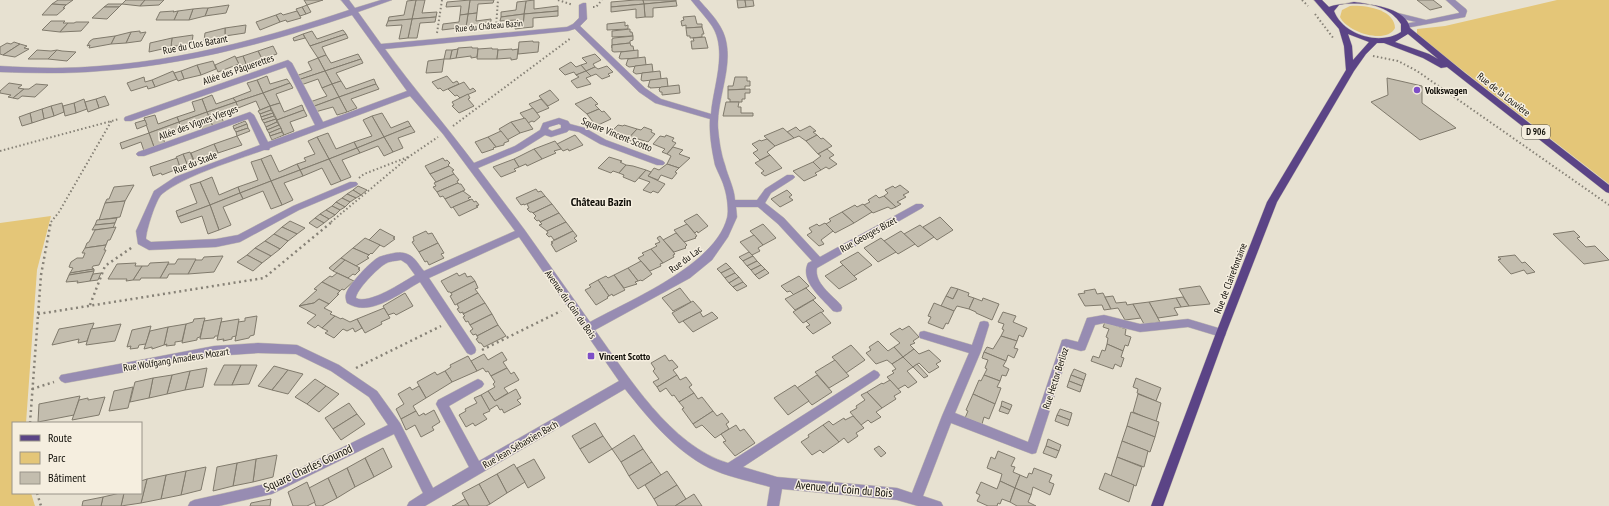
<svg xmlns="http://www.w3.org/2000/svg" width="1609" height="506" font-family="'PT Sans Narrow',sans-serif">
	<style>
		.green { fill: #e4c678 }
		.building { fill: #c3bdae; stroke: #807a6c }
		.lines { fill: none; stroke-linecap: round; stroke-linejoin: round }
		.minor-casing { stroke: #c5bfb1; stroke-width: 1 }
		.major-casing { stroke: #c5bfb1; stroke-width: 1 }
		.path-far1 { stroke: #868176; stroke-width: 2; stroke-dasharray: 1.5 2.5; stroke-linecap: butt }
		.path { stroke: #868176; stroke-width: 2.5; stroke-dasharray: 2 3.5; stroke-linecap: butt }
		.minor { fill: #978cb2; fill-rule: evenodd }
		.major { fill: #5b4486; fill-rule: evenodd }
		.poi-dot { fill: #7d4ec7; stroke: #f5eedf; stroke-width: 1.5 }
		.labels { text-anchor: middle; stroke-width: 3; stroke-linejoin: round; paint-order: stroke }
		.far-street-label { font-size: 9px; fill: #100e08; stroke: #f5eedf }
		.shield { fill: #f5eedf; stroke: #555148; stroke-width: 1 }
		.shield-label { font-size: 9px; font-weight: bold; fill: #100e08 }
		.street-label { font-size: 10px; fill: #100e08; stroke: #f5eedf }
		.poi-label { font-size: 10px; font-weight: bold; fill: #100e08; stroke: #f5eedf; text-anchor: start }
		.quarter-label { font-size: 12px; font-weight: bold; fill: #100e08; stroke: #f5eedf }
		.near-street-label { font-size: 12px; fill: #100e08; stroke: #f5eedf }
	</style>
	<rect width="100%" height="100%" fill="#e7e1d1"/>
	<g class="green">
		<path d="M1557,0H1609V184L1417,35V29L1445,26Z"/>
		<path d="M1350,6C1365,5 1394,9 1395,28C1386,45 1347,32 1340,17L1342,10Z"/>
		<path d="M51,216L37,270L26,423H13V493H31L35,506H0V223Z"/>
	</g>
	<g class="building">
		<path d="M58,0H73L66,5L52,4Z"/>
		<path d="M126,0H145L140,6L122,4Z"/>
		<path d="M145,0H164L159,5L140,6Z"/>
		<path d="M304,0H323L307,5Z"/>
		<path d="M416,0H425L422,13L437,12L436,17L412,19Z"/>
		<path d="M416,0L412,19L388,21L389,17L404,15L407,1Z"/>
		<path d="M470,0H494L493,3L478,4L477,13L468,14Z"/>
		<path d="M470,0L468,14L460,15L461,6L446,7L447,2Z"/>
		<path d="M534,0V9L558,6V11L524,14L526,1Z"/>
		<path d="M635,0H643L644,4L611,7V2Z"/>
		<path d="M643,0H676V1L644,4Z"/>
		<path d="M737,0H745L746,7L738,8Z"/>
		<path d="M745,0H753L754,6L746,7Z"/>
		<path d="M1417,0H1433L1442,7L1430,10Z"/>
		<path d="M526,1L524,14L501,17V12L516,10L517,2Z"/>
		<path d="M676,1L677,6L653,8V17H645L644,4Z"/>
		<path d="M52,4L66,5L63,8H65L57,15H42Z"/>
		<path d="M108,4H122L119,7H104Z"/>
		<path d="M644,4L645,17L636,18V9L611,12V7Z"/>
		<path d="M229,5L226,13L205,16L208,8Z"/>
		<path d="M307,5L311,12L306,14L302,7Z"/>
		<path d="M104,7H119L107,19L92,18Z"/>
		<path d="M302,7L306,14L300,16L296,9Z"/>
		<path d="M203,8H208L205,16L189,20L193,9Z"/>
		<path d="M193,9L189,20H174L178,11Z"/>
		<path d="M174,11L173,12L178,11L174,20H156L160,12Z"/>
		<path d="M297,11L301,18L287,22L286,20L280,22L276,15L281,13L283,15Z"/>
		<path d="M558,11V16L533,18V27L523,28L524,14Z"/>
		<path d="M477,13L476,21L491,19V25L466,27L468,14Z"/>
		<path d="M468,14L466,27L442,30L443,24L459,22L460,15Z"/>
		<path d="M524,14L523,28L515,29L516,20L500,21L501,17Z"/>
		<path d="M276,15L280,22L260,30L256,22Z"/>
		<path d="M695,16L697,24H702V27L686,28V25L682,26L681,21L684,20L683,17Z"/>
		<path d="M436,17L435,22L420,23L417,38H408L412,19Z"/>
		<path d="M412,19L408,38L399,39L402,25L386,26L388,21Z"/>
		<path d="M51,21H65L63,23H68L60,32L42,30Z"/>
		<path d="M76,22H89L81,31L60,32L68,23H74Z"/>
		<path d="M625,22V26L628,25V29L607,30V24Z"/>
		<path d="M246,25L245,33L225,36V28Z"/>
		<path d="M702,27L704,34H702V37L690,38V36H687L686,28Z"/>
		<path d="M225,28V36L204,41L205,33Z"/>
		<path d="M630,29V32H632L633,36L612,37V31Z"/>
		<path d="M343,30L346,34L310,46L303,34L312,31L317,39Z"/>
		<path d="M140,31V33L146,32L141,41L126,43L131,32Z"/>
		<path d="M131,32L126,43L111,44L115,36Z"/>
		<path d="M303,34L305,38L294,41L293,38Z"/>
		<path d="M346,34L348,38L322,47L326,55L318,58L310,46Z"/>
		<path d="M193,35L192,43L171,47L172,38Z"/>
		<path d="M115,36L111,44L89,48L90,45L87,46L90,41L93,39Z"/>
		<path d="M633,36V40L630,41V43L612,45V48V39L614,38Z"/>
		<path d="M705,37L708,48L692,49L691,41H694L693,38Z"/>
		<path d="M172,38L171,47L149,52L150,43Z"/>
		<path d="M533,41V42H539L538,52L518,54L519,42Z"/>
		<path d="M14,42L20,44L3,55L0,54V47L7,43L11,44Z"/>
		<path d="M630,43L631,46H633L634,51L614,52L612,51V45Z"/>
		<path d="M20,44L27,46L24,48L29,49L15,57L3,55Z"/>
		<path d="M273,46L277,54L271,56L272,58L263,61L258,51Z"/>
		<path d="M472,47V48H478L477,57L471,58V56L456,58L458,48Z"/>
		<path d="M492,48V49H498L497,59H477L478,49Z"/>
		<path d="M458,49L456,58L450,59L452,50Z"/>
		<path d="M512,49V50L518,49L517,59L511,60V58L497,59L498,50Z"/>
		<path d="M37,50L51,51L57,50L48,59H28Z"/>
		<path d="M57,50L62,51L76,52L67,61L48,59Z"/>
		<path d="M446,50H452L450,59H444Z"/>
		<path d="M638,50V58L621,59L619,58L621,52Z"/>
		<path d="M258,51L263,61L253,64L252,62L246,64L243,56Z"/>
		<path d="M358,54L361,59L325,71L318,58L326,55L331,63Z"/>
		<path d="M595,54L601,60L593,64L595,67L586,71L581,65L587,63L582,58Z"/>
		<path d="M235,56L239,64L218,72L215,65Z"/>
		<path d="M243,56L246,64L240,66L236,58Z"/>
		<path d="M645,57L646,65L629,67L626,65L628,59Z"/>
		<path d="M318,58L325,71L298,80L296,76L312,70L308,62Z"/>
		<path d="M361,59L363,63L336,73L341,81L332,84L325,71Z"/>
		<path d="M444,59L442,72L426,73L428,61Z"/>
		<path d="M213,61L216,69L201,75L197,65Z"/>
		<path d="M571,62L576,67L581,65L586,71L576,75L574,72L565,75L559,69Z"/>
		<path d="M652,64L653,72L636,74L633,72L635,66Z"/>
		<path d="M197,65L201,75L184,79L181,71Z"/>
		<path d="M607,66L613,72L608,74L610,76L602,79L596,74L591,76L586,71L595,67L598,69Z"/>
		<path d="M173,71L177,79L155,87L152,80Z"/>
		<path d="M181,71L184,79L178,81L174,73Z"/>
		<path d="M325,71L332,84L322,88L318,79L301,85L298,80Z"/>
		<path d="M586,71L591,76L586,78L591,84L577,88L571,81L579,77L576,75Z"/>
		<path d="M660,71L661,79L643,81L641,80L642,73Z"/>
		<path d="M267,76L270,84L287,79L290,83L263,93L257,80Z"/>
		<path d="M447,76L453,83L457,81L459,84L443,91L440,88L438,89L432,82Z"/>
		<path d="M144,77L145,82L152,80L155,87L148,89L147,86L131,91L127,83Z"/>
		<path d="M735,77H747V81H750V86H745V89L728,90V86H733Z"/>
		<path d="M667,78L668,87L650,88V87H648L650,80Z"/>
		<path d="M1387,78L1422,86V103L1456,128L1420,140L1371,102L1388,95Z"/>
		<path d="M374,79L376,84L339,97L332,84L341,81L346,89Z"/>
		<path d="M257,80L263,93L236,102L233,98L251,91L247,83Z"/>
		<path d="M464,82L470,90L473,88L476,91L460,98L457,95L455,96L448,89Z"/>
		<path d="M9,83L22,85L18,88L24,89L13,98L8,97L11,95L0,93V91Z"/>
		<path d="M290,83L293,88L276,94L280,103L270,106L263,93Z"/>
		<path d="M36,84L48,85L35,97L22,96L18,99L13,98L24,89H29Z"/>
		<path d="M332,84L339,97L312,107L310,102L327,96L322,88Z"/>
		<path d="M376,84L379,89L351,99L357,108L347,112L339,97Z"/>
		<path d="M679,85L680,93L662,95V92H660L659,89L661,87Z"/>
		<path d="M750,89V93H745V99H742V102H730V99H728V90Z"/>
		<path d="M550,90L559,100L548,106L539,96Z"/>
		<path d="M263,93L270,106L260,110L256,101L238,108L236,102Z"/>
		<path d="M468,94L470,98L468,99L474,106L459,113L452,106L454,105L452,102Z"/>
		<path d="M212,95L216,104L233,98L236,102L207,112L202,99Z"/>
		<path d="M105,96L109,105L99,108L96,99Z"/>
		<path d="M339,97L347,112L337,115L333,107L315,112L312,107Z"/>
		<path d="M591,97L598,104L595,105L599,109L587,114L575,104Z"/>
		<path d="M84,99L87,109L76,113L74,103Z"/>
		<path d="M96,99L99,108L88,112L85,102Z"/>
		<path d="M202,99L207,112L179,122L177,117L195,111L192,102Z"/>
		<path d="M541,99L549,108L537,113L529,104Z"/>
		<path d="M236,102L238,108L220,114L224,123L213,127L207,112Z"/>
		<path d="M726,102H739L738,107H741V113H753V116H723Z"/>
		<path d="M62,103L64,112L54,116L51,106Z"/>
		<path d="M74,103L76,113L65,116L63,106Z"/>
		<path d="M280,103L284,112L302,105L304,110L277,120L270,106Z"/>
		<path d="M51,106L54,116L44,119L42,109Z"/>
		<path d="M270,106L271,110L260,114L258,111Z"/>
		<path d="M533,108L540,117L534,122L532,121L528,123L520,113Z"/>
		<path d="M42,109L44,119L32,123L30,113Z"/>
		<path d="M599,109L602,112L604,111L611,119L596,126L587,114Z"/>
		<path d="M271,110L273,113L261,117L260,114Z"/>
		<path d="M304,110L307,116L290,122L294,131L284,135L277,120Z"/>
		<path d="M207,112L213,127L203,130L199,121L181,128L179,122Z"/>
		<path d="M30,113L32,123L22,126L19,117Z"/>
		<path d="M273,113L274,116L262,120L261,117Z"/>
		<path d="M382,113L391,128L408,121L411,126L384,137L372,116Z"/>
		<path d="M155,115L158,124L177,117L179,122L149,133L144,118Z"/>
		<path d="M274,116L276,119L264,123L262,120Z"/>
		<path d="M372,116L384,137L357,148L354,142L372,136L363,120Z"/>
		<path d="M525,118L533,129L520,133L511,122Z"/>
		<path d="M276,119L277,122L266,127L264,123Z"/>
		<path d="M145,120L147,125L137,129L135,123Z"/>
		<path d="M245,121L247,124L234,129L233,126Z"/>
		<path d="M179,122L181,128L162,134L165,144L154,147L149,133Z"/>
		<path d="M277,122L279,125L267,130L266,127Z"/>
		<path d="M511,122L520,133L507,140L499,129Z"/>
		<path d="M247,124L248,128L236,132L234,129Z"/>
		<path d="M279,125L281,128L269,133L267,130Z"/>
		<path d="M618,125L623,126L624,125L637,129L627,140L610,133Z"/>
		<path d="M411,126L415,132L398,138L403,148L393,152L384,137Z"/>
		<path d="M810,126L816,131L813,132L817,135L806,141L799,136L794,138L787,132L796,127L800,131Z"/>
		<path d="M644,127L652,130L651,132L655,134L648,142L635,138L631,141L627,140L637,129L641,130Z"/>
		<path d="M248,128L250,131L237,136L236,132Z"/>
		<path d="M281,128L282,132L270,136L269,133Z"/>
		<path d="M783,128L794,138L775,146L764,136Z"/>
		<path d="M501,131L509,141L504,143V145L496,147L488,137Z"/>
		<path d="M282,132L284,135L272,140L270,136Z"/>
		<path d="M149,133L154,147L144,151L141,142L122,149L120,143Z"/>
		<path d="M328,133L336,149L354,142L357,148L329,159L317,137Z"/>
		<path d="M575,135L583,145L569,151L568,149L563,151L557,144Z"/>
		<path d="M666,135L674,138L672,141L676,143L667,154L662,152L665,149L653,144L660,136L665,137Z"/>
		<path d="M817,135L821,139L823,138L832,146L818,154L806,141Z"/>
		<path d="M237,136L242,145L218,153L214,144Z"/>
		<path d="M317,137L329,159L300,170L297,164L306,161L304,158L315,154L308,141Z"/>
		<path d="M384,137L393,152L384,156L378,146L360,153L357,148Z"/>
		<path d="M488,137L496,147L493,148L494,149L482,153L475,142Z"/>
		<path d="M767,139L775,146L767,152L770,155L760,160L753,153L758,150L752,144L760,140L761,141Z"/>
		<path d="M555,141L561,149L554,151L556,153L542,159L534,149Z"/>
		<path d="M214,144L218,153L195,163L191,153Z"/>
		<path d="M673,147L683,150L679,154L690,158L679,168L667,164L671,156L667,154Z"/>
		<path d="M357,148L360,153L342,160L351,177L341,181L329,159Z"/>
		<path d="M534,149L542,159L527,166L526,164L519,167L514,159Z"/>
		<path d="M827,149L834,155L829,158L837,164L829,169L826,167L821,170L813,162L821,156L818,154Z"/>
		<path d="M190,152L194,162L187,164L183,154Z"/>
		<path d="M183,154L187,164L180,167L176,157Z"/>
		<path d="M271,155L279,172L297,164L300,170L271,181L261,159Z"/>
		<path d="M770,155L782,168L765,176L761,173L764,171L755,163Z"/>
		<path d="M609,157L622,161L620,162L626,165L619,173L613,171L611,173L598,168Z"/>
		<path d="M177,158L180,168L162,175L161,173L153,176L150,167Z"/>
		<path d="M443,158L445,161L447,160L450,163L448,165L449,166L430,174L425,166Z"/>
		<path d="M261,159L271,181L240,193L238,187L258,180L251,162Z"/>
		<path d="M329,159L341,181L331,185L322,168L303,176L300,170Z"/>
		<path d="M514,159L519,167L514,169L516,171L501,177L493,167Z"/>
		<path d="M813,162L821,170L815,173L817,175L804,181L793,171Z"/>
		<path d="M667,164L679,168L675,172L677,173L672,179L661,175L658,180L648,176L654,168L659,170Z"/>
		<path d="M626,165L633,166L646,170L635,182L623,177L624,175L619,173Z"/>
		<path d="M449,166L454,170L452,171L454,174L436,182L430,174Z"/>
		<path d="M300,170L303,176L284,183L293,200L282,205L271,181Z"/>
		<path d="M646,170L651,172L648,176L665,184L658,193L653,191L651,193L643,190L650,182L639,178Z"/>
		<path d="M454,174L459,180L457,181L458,183L437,192L433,187L436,186L434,183Z"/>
		<path d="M212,177L219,195L238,187L240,193L210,205L200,182Z"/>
		<path d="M271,181L282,205L271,209L263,191L243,199L240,193Z"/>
		<path d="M200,182L210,205L178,217L176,211L197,203L190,185Z"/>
		<path d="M458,183L459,184H461L465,190L445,199L443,196L440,197L437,192Z"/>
		<path d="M134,185L125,201L105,203L107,199H109L114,187Z"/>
		<path d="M900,185L909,192L903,195L906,197L897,202L901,204L896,207L884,196L888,193L885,190L893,186L895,188Z"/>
		<path d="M358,186L367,190L361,195L353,190Z"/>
		<path d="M536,189L538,192L541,191L545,196L524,205V204L521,205L516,198Z"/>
		<path d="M353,190L361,195L356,198L347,194Z"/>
		<path d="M787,190L792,195L789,197L793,200L780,207L771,199Z"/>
		<path d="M463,191L471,197L468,198L470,200L451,208L445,199Z"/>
		<path d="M240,193L243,199L223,207L231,225L219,230L210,205Z"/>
		<path d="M347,194L356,198L350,202L342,198Z"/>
		<path d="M876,195L879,198L884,196L896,207L891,209L888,207L873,213L864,205L870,202L868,200Z"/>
		<path d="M545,196L552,204L533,213L532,212H530L527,209L529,208L527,204Z"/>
		<path d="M342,198L350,202L345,207L336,202Z"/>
		<path d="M472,199L474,202L476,201L479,205L476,206L478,207L459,216L453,207Z"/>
		<path d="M125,201L120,217L99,220L105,203Z"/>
		<path d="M336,202L345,207L340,210L332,206Z"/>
		<path d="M552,204L559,213L540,222L539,220L537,221L534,218L536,216L533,213Z"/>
		<path d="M863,204L872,212L854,223L842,212L855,205L857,207Z"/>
		<path d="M210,205L219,230L208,234L202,216L181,223L178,217Z"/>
		<path d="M332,206L340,210L335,215L326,210Z"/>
		<path d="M326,210L335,215L329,219L320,214Z"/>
		<path d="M842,212L854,223L835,233L826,224L831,221L829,219Z"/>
		<path d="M559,213L566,222L547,231L539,225L542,224L540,222Z"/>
		<path d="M320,214L329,219L324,223L315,218Z"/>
		<path d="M697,214L708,226L698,233L697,231L695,233L684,221Z"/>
		<path d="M940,217L953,230L937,240L923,227Z"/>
		<path d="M117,218L115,223L95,225L97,220Z"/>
		<path d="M315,218L324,223L317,228L309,223Z"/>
		<path d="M290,221L305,228L297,234L282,227Z"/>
		<path d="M566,222L573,231L554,240L551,236L549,237L546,234L548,233L547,231Z"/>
		<path d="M115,223L113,228L92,230L95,225Z"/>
		<path d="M825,223L833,231L821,240L824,244L819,246L807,235L812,232L809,228L817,224L819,226Z"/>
		<path d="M687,224L697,236L695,237L696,238L684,242L674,230Z"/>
		<path d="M763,224L776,238L763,245L750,231Z"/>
		<path d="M920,225L934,237L918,247L904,234Z"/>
		<path d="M116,227L110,240H108L106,245L85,248L87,243L89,242L95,230Z"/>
		<path d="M282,227L297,234L288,241L274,234Z"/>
		<path d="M380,229L395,237L393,238L395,239L384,247L369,240Z"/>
		<path d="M426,231L428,234L432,233L438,243L419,252L412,242L414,241L413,237Z"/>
		<path d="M573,231L577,236L574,238L577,241L556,252L551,244L553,243L551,242Z"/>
		<path d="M901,231L915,244L898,254L884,241Z"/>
		<path d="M1574,231L1580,237L1577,238L1586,247L1595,246L1609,260L1584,264L1553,234Z"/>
		<path d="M676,233L687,245L685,247L686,248L674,252L663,240Z"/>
		<path d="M274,234L288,241L280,249L265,241Z"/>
		<path d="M754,235L763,245L758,248L760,251L752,255L740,242Z"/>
		<path d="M660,236L675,254L673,255L674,257L663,263L651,249L657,246L655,244L660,242L657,238Z"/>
		<path d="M365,238L380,245L372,254L371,253L369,255L353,248Z"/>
		<path d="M881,238L896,252L878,262L864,248Z"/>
		<path d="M265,241L280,249L271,256L255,248Z"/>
		<path d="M438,243L444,253L441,254L444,258L429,265L427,261L425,262L419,252Z"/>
		<path d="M106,245L104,250H106L99,265L93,266L92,268L94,269L70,273L73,268L69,267L71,262L77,258H83L85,253H82L85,248Z"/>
		<path d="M255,248L271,256L262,263L247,255Z"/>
		<path d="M353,248L369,255L367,257L369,258L356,266L341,258Z"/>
		<path d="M651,249L663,263L660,264L661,266L650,271L638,258L644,255L642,253Z"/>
		<path d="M749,252L753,256L743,261L739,257Z"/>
		<path d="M858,252L872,265L854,276L840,262Z"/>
		<path d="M247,255L262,263L253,271L237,262Z"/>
		<path d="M1515,255L1522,263L1525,262L1535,272L1527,274L1524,270L1511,274L1498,260L1501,259L1498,257Z"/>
		<path d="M223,256L214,272L188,274L195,260H202L204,257Z"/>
		<path d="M753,256L757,261L747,266L743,261Z"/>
		<path d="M341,258L345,260L333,271L329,268Z"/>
		<path d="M178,259H196L188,274H169L167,278H160L168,264H175Z"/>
		<path d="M345,260L360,268L358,269L360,270L355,275L353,274L348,278L333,271Z"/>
		<path d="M641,261L652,274L642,281L641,280L638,281L628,268Z"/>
		<path d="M757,261L761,265L751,270L747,266Z"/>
		<path d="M169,262L160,278H141L140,280H133L142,266H148L150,263Z"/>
		<path d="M136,263L135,266H142L133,280L126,281L127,279H108L117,264Z"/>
		<path d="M726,263L731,268L721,273L717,269Z"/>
		<path d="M761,265L765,269L755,275L751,270Z"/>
		<path d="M843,265L857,279L839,289L825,276Z"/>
		<path d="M628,268L638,281L635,282L637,284L624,288L614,275Z"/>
		<path d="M731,268L735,273L725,278L721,273Z"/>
		<path d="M94,269V271L69,275L70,273Z"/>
		<path d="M765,269L769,273L759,279L755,275Z"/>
		<path d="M94,271L90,281L77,283L78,281L66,282L69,275Z"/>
		<path d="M101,273L98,280L90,281L93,274Z"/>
		<path d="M337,273L354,281L344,290L342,289L340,291L322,282L330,276L332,277Z"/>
		<path d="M457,273L459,276L465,273L467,277L471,276L475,281L451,293L450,292H448L441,281Z"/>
		<path d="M735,273L739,277L729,283L725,278Z"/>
		<path d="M614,275L625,290L613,296L612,294L609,296L598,280L606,276L608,278Z"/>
		<path d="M799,276L809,286L794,295L790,291L787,292L781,286Z"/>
		<path d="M739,277L743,282L733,287L729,283Z"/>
		<path d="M598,280L609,296L607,297L608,298L596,305L585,290L591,287L589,285Z"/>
		<path d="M475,281L478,288L475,289L478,293L455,305L450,296L452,295L451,293Z"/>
		<path d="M322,282L340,291L337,294H339L329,304L319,299L314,303L299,306L317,290L314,289Z"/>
		<path d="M743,282L747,286L737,291L733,287Z"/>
		<path d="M1200,286L1210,304L1189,306L1179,289Z"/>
		<path d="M951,287L958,289L953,299L946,296Z"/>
		<path d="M680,288L691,302L673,311L662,298Z"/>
		<path d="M806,288L816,298L795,310L785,299Z"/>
		<path d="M958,289L969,293L968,296L974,298L969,309L957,306L954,311L941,306L946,296L953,299Z"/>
		<path d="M1095,289L1097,294L1103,293L1111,309L1104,310L1102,305L1085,306L1078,294L1085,293L1084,291Z"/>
		<path d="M405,293L413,306L396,315L394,313L388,315L383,306Z"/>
		<path d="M478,293L485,303L463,314V312L460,313L457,309L459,308L457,304Z"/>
		<path d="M1113,296L1116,303L1126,302L1127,305L1133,304L1141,318L1125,320L1118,308L1111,309L1105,297Z"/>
		<path d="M1183,297L1189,306L1181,307L1176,298Z"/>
		<path d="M974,298L982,301L983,298L999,304L992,320L976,313V312L969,309Z"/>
		<path d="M1176,298L1181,307L1174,308L1178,315L1158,318L1149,302Z"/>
		<path d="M319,299L329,304L324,308L332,312L330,314L335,316L322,328L318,325L315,328L307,323L316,315L299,306L314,303Z"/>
		<path d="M813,300L824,311L803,323L793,312Z"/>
		<path d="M693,301L702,311L679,323L672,313Z"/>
		<path d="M1149,302L1160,322L1144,324L1133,304Z"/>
		<path d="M485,303L492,314L470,325L468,321L466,322L463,317L465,316L463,314Z"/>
		<path d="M934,303L954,311L948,324L946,323L943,329L928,323L931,317L928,316Z"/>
		<path d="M384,308L390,318L381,322L382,324L365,333L357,319Z"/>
		<path d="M700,312L703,317L712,312L718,318L693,332L683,321Z"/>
		<path d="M821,312L831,323L813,334L806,327L810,325L806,321Z"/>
		<path d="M1003,312L1016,316L1013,322L1027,328L1023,337L1019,335L1017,341L1001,336L1004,330L1002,329L1004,324L998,322Z"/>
		<path d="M492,314L498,325L477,336L476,334L473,335L470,331L473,329L470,325Z"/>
		<path d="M257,316L254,335L250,336L249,338L235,341L238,322L245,321V318Z"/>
		<path d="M335,316L341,319L342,318L350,322L357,319L362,328L355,332L353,328L347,331L343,329L334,338L325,333L328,331L322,328Z"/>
		<path d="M205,318L200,337L197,338V340L182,343L186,324L193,322L194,319Z"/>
		<path d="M222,318L218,336H215L214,338L200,339L204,321Z"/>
		<path d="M239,319L236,336L232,337V339L223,341L224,339L217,340L221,322Z"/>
		<path d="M1105,322L1126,329L1125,335L1131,337L1128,346L1125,345L1123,351L1107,344L1108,338L1106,337L1109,329L1103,327Z"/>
		<path d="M94,323L87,341L78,343L79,339L52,345L59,329Z"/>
		<path d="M121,324L115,341L86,345L91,329Z"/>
		<path d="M186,324L182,341L175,342V345L166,346L167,344L164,345L168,327Z"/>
		<path d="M498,325L506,336L484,347L481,343H479L476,339L478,338L477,336Z"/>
		<path d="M151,326L146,344L139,345L138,348L130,349L131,346L127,347L132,330Z"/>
		<path d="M909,326L919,337L913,341L915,343L910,345L914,349L903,357L894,347L900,343L890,334L900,328L902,330Z"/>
		<path d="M168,327L164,345L152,349V347L144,349L150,331Z"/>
		<path d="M1001,336L1017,341L1014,348L1018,349L1014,358L1008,355L1006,361L984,352L987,347L993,349Z"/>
		<path d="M878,341L888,351L894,347L903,357L892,364L887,360L876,364L866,353L871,350L869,347Z"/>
		<path d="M1107,344L1123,351L1121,357L1124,358L1121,367L1115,364L1113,369L1091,361L1093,356L1099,358L1102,350L1105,351Z"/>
		<path d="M851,345L865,360L846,373L832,357Z"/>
		<path d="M914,349L919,354L929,350L941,361L936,364L939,367L929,373L919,363L913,367L903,357Z"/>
		<path d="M502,352L507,360L503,362L507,368L491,376L488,371L486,372L483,368L477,371L471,361L484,354L488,360Z"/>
		<path d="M984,352L1006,361L1003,366L1009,369L1006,376L1002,375L1000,381L984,375L987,369L985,368L988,360L982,358Z"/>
		<path d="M665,355L669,361L672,360L678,367L673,370L677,375L657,387L653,382L659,379L653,371L655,369L651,363Z"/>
		<path d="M468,356L477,371L452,382L445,371L451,367L450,365Z"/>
		<path d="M903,357L913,367L907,371L917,382L908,388L905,385L898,389L887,377L894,373L892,371L896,369L892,364Z"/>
		<path d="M835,360L849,376L829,388L815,372Z"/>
		<path d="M917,364L928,376L924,378L913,367Z"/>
		<path d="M224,365H241L232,385H214Z"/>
		<path d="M241,365H257L249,384L232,385Z"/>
		<path d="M274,366L288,370L272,390L258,386Z"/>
		<path d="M207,368L203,387L185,390L190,371Z"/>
		<path d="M507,368L511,374L514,372L519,380L504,388L508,393L495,401L488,391L495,387L493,384L495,382L491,376Z"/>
		<path d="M1074,369L1086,374L1084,380L1071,375Z"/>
		<path d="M288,370L303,374L288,394L272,390Z"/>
		<path d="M190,371L185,390L167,394L172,375Z"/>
		<path d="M445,371L452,382L426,398L417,382L435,372L437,375Z"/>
		<path d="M172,375L167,394L149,398L153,378Z"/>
		<path d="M677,375L680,380L686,377L692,385L689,387L694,393L679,402L674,395L672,396L666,388L660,392L657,387Z"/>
		<path d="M817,375L832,392L812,405L797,388Z"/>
		<path d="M984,375L1000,381L997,387L1001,388L995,404L973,394L979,380L981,381Z"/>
		<path d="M1071,375L1084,380L1082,386L1069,381Z"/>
		<path d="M153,378L149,398L130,402L135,382Z"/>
		<path d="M1136,378L1161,388L1156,401L1137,393L1138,389L1133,387Z"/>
		<path d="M315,379L326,386L307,404L295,397Z"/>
		<path d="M890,380L901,392L894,396L896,399L882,408L867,392L882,383L883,384Z"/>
		<path d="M1069,381L1082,386L1080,392L1067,387Z"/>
		<path d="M795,385L809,401L788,415L774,398Z"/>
		<path d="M326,386L339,394L319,412L307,404Z"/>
		<path d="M419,386L426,398L413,406L416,411L401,419L396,409L404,404L398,394L410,387L412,390Z"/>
		<path d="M133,387L128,408L109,411L114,391Z"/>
		<path d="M516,389L521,398L517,400L521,404L504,413L502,409L500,410L497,405L489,410L481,395L488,391L495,401Z"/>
		<path d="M867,392L882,408L876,412L881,417L871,423L868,420L861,425L850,412L857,408L856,406L865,400L861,395Z"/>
		<path d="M694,393L698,399L702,397L713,411L693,424L682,409L684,408L679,402Z"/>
		<path d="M973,394L995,404L989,419L984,417L982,424L965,418L968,411L966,410Z"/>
		<path d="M1138,394L1161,403L1156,422L1133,412Z"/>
		<path d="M481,395L490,411L483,414L487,419L475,426L473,423L466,427L459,415L466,411L465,409L477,403L474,398Z"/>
		<path d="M80,396L74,415L38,422L39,404Z"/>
		<path d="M105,397L99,415L72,420L79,400L88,398V400Z"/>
		<path d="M1002,401L1012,405L1010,410L1001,406Z"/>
		<path d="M349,403L357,414L333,429L325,418Z"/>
		<path d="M1001,406L1010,410L1008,414L999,411Z"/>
		<path d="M1060,409L1072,413L1070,420L1057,415Z"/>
		<path d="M434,410L440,422L432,427L434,430L421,437L415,425L406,430L401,419L416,411L419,416L424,413L425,415Z"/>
		<path d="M713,411L717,416L722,413L729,422L726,424L729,429L715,438L702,425L696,428L693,424Z"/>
		<path d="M1131,412L1159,422L1155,437L1127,426Z"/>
		<path d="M357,414L365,424L341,440L333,429Z"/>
		<path d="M1057,415L1070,420L1068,426L1055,421Z"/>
		<path d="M853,416L864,428L856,433L858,436L848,443L844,438L839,442L823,425L829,421L833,425L844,418L845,420Z"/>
		<path d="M595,423L603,436L580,449L572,436Z"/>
		<path d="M736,425L740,431L744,429L755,443L735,456L723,442L726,441L721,434Z"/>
		<path d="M823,425L839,442L823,453L820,450L812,455L801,442L809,437L808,435Z"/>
		<path d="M1127,426L1155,437L1150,452L1122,441Z"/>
		<path d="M634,435L643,449L621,462L612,449Z"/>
		<path d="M603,436L612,449L589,463L580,449Z"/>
		<path d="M1048,439L1061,445L1059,451L1046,446Z"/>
		<path d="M1122,441L1148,451L1144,467L1117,457Z"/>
		<path d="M879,446L886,453L881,457L874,449Z"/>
		<path d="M1046,446L1059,451L1056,458L1043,453Z"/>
		<path d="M383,448L392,467L374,477L365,458Z"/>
		<path d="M643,449L652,462L629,476L621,462Z"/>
		<path d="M998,451L1015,458L1011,466L1015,467L1013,472L1020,475L1015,488L1000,481L1002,474L987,468L991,457L995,459Z"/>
		<path d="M277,455L273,477L253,482L256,459Z"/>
		<path d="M1117,457L1142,467L1136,486L1111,476Z"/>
		<path d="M365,458L374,477L355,487L347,468Z"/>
		<path d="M256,459L253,482L233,486L237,463Z"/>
		<path d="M534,459L545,478L528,488L517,468Z"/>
		<path d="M652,462L661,475L638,489L629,476Z"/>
		<path d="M237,463L233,486L213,491L217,467Z"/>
		<path d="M514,464L525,482L507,493L497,474Z"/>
		<path d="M206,467L201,490L181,495L186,471Z"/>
		<path d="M347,468L355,487L337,498L328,478Z"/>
		<path d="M1034,468L1052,475L1049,482L1054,484L1050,495L1033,487L1031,495L1015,488L1020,475L1027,478L1029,473L1032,474Z"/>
		<path d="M186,471L181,495L161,499L166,475Z"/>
		<path d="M667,471L677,485L654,499L645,485Z"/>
		<path d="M1105,473L1134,485L1129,502L1099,489Z"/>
		<path d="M497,474L507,493L490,504L479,484Z"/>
		<path d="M166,475L161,499L141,503L147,479Z"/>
		<path d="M328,478L337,498L322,506H316L309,488Z"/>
		<path d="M147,479L141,503L121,506L124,493H141V481Z"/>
		<path d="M1000,481L1015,488L1010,502L1002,499L1000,504L998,503L997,506H988L977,501L980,495L976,493L981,482L997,489Z"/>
		<path d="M307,482L315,502L307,506H293L288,492Z"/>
		<path d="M479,484L490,504L486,506H469L462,493Z"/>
		<path d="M677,485L686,499L675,506H658L654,499Z"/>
		<path d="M1015,488L1031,495L1028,502L1036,506H1017L1010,502Z"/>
		<path d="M120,493H124L121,506H101L103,497Z"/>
		<path d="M694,494L702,506H675L686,499Z"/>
		<path d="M103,497L101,506H82L83,501Z"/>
		<path d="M271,499L270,506H250L251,503Z"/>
		<path d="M465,499L469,506H452H453Z"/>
	</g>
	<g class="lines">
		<g class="minor-casing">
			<g id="minor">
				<path d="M341,0H349L355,8L381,0H392L358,12L381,44L567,27L573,24L579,18V5L583,3H586L587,19L580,26L645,88L661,99L711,114C713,87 728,51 712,26C706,17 698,9 691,0H699C706,8 715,17 720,26C739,57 716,96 718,128C719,140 721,154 725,165C728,177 734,187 735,200H757L765,189L787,175H793L795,177L793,179L771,193L765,203L784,218L820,257L916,204H922L924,206L922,208L817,268C814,283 832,295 841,305L842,308L841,311L837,312L833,311C823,299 799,281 808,263L812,261L778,224L758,207H736L737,217L728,237L712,260L690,278L595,330C628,376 671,446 728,463L874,370L878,372L880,375L878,378L743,467L777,477L897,488L912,493L942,416L969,353L920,338L919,335L920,332L924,331L972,345L980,322L984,321L988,322L989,325L981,351L955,413L1028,442L1062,340L1066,339L1078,342L1087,318L1104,315L1140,324L1188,319L1225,330L1226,333L1225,336L1221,337L1188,327L1140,332L1104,323L1095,325L1085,350L1081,351L1070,348L1036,453L1032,454L951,423L923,496L941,502L943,506H918L897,500L782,489L779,506H767L770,487C750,481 728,477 709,468C674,450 649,419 625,389L425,506H407L409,502L423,493L394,434L272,494L219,506H188L190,502L194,500L270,483L388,425L369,397L331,371L296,354L258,353L214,356L65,383L61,381L59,378L61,375L214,346L258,343L297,345L339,365L377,391L400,423L433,488L469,467L436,404L438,400L474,381L478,379L482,381L484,384L482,387L449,406L479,461L619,381L519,237L429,278L475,347L476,350L475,353L471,355L467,353L420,282C400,293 370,318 347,303C346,300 345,297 346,294C348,285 371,261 379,257C385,255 398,251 404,253C414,255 418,264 424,271L515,231L443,134L410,96L270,148L269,150H264C234,161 186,175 162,194C156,199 146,231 146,239L151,242L216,239L238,235L293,206L350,182H356L358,184L356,186L299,210L240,242L216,247L149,250L138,244L136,231L154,191L175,177L260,145L248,119L144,156H138L136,154L138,152L250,112L254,115L268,142L315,125L286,67L131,121H125L124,119L125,117L288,60L292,63L323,122L407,91L352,15C271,42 186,65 100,71C67,74 33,73 0,72V66C33,68 67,69 100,66C185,60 268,37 349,10ZM575,29L639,92L655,103L710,119C709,134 712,151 715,165C718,173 723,181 725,190C727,197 729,211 727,218C715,265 630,300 590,322L524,229L478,168L521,150L545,135L551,137L567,132L569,130L579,132L600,144L657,165H663L665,163L663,161L606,140L585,128L570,124L568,121L559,118L543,123L540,130L515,146L474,163C445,124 413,88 385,49L568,31ZM559,124L561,125V128L552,131L548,129L549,127ZM401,260L407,264L415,275C403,282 369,305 356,298C356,290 378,268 385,264C389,261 396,261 401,260Z"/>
				<path d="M1446,0H1455L1466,9L1467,11L1465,17L1406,28L1402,26L1403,24L1416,22L1395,17L1394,15L1398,13L1426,20L1459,13V12Z"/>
			</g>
		</g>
		<g class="major-casing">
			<path id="major" d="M1314,0H1322L1329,7C1345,0 1405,2 1410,28L1465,73L1609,185V193L1606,192L1447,67L1441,68L1423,58L1384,43H1377L1366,54L1354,71L1277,202L1226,333L1163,506H1151L1216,333L1267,202L1346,70L1344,46L1339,29ZM1354,2C1372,4 1391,8 1401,24V32C1380,46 1343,35 1334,11L1339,5ZM1348,34L1369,42L1353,60L1352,46ZM1408,34L1438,59L1429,54L1395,42Z"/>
		</g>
		<g class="path-far1">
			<path d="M558,0L573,5"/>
			<path d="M1302,0L1308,6"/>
			<path d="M593,7H596L602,0"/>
			<path d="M1315,14L1334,39"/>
			<path d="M496,27L498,0"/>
			<path d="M437,33L442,0"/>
			<path d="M1373,56L1398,61L1417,71L1609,205"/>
			<path d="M453,126L571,38"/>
			<path d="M0,151L119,119"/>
			<path d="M359,178L364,174L408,157"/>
			<path d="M51,222L59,212L112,120"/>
			<path d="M331,222L410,156L438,137"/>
		</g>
		<g class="path">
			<path d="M90,305L105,266L134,246"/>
			<path d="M38,314L264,278L333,221"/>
			<path d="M482,350L561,311"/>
			<path d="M356,368L441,326"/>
			<path d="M32,389L54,382"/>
			<path d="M30,423L41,275L51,221"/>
			<path d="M37,493L41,506"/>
		</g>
		<use href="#minor" class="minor"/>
		<use href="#major" class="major"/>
	</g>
	<g class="poi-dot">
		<circle cx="1417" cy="90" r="4"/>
		<rect x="587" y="352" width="8" height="8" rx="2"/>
	</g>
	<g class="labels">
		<g class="far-street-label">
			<text transform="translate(489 26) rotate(-5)" y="3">Rue du Château Bazin</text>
		</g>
		<rect class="shield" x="1522" y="125" width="28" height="14" rx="3"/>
		<g class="shield-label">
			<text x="1536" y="135">D 906</text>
		</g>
		<g class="street-label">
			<text transform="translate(195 44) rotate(-11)" y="4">Rue du Clos Batant</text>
			<text transform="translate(238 69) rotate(-19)" y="4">Allée des Pâquerettes</text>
			<text transform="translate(1504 94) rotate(38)" y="4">Rue de la Louvière</text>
			<text transform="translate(198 122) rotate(-20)" y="4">Allée des Vignes Vierges</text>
			<text transform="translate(617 134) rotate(22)" y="4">Square Vincent Scotto</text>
			<text transform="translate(195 162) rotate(-21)" y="4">Rue du Stade</text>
			<text transform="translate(868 234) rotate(-29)" y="4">Rue Georges Bizet</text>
			<text transform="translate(685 259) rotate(-37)" y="4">Rue du Lac</text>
			<text transform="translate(1230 278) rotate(-69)" y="4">Rue de Clairefontaine</text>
			<text transform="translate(571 304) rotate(55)" y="4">Avenue du Coin du Bois</text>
			<text transform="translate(176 359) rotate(-9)" y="4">Rue Wolfgang Amadeus Mozart</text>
			<text transform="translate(1055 378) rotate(-72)" y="4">Rue Hector Berlioz</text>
			<text transform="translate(520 444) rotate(-30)" y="4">Rue Jean Sébastien Bach</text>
		</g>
		<g class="poi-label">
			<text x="1425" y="94">Volkswagen</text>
			<text x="599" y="360">Vincent Scotto</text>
		</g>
		<g class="quarter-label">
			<text x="601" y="206">Château Bazin</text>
		</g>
		<g class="near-street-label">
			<text transform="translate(308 468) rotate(-25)" y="4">Square Charles Gounod</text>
			<text transform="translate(844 489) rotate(5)" y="4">Avenue du Coin du Bois</text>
		</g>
	</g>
	<rect x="12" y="422" width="130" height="72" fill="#f5eedf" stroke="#999489"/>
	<rect x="20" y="435" width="20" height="6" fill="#5b4486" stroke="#999489"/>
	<text x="48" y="442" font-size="12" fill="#100e08">Route</text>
	<rect x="20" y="452" width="20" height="12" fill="#e4c678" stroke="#999489"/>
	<text x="48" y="462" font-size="12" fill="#100e08">Parc</text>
	<rect x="20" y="472" width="20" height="12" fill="#c3bdae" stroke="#999489"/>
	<text x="48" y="482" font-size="12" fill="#100e08">Bâtiment</text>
</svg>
